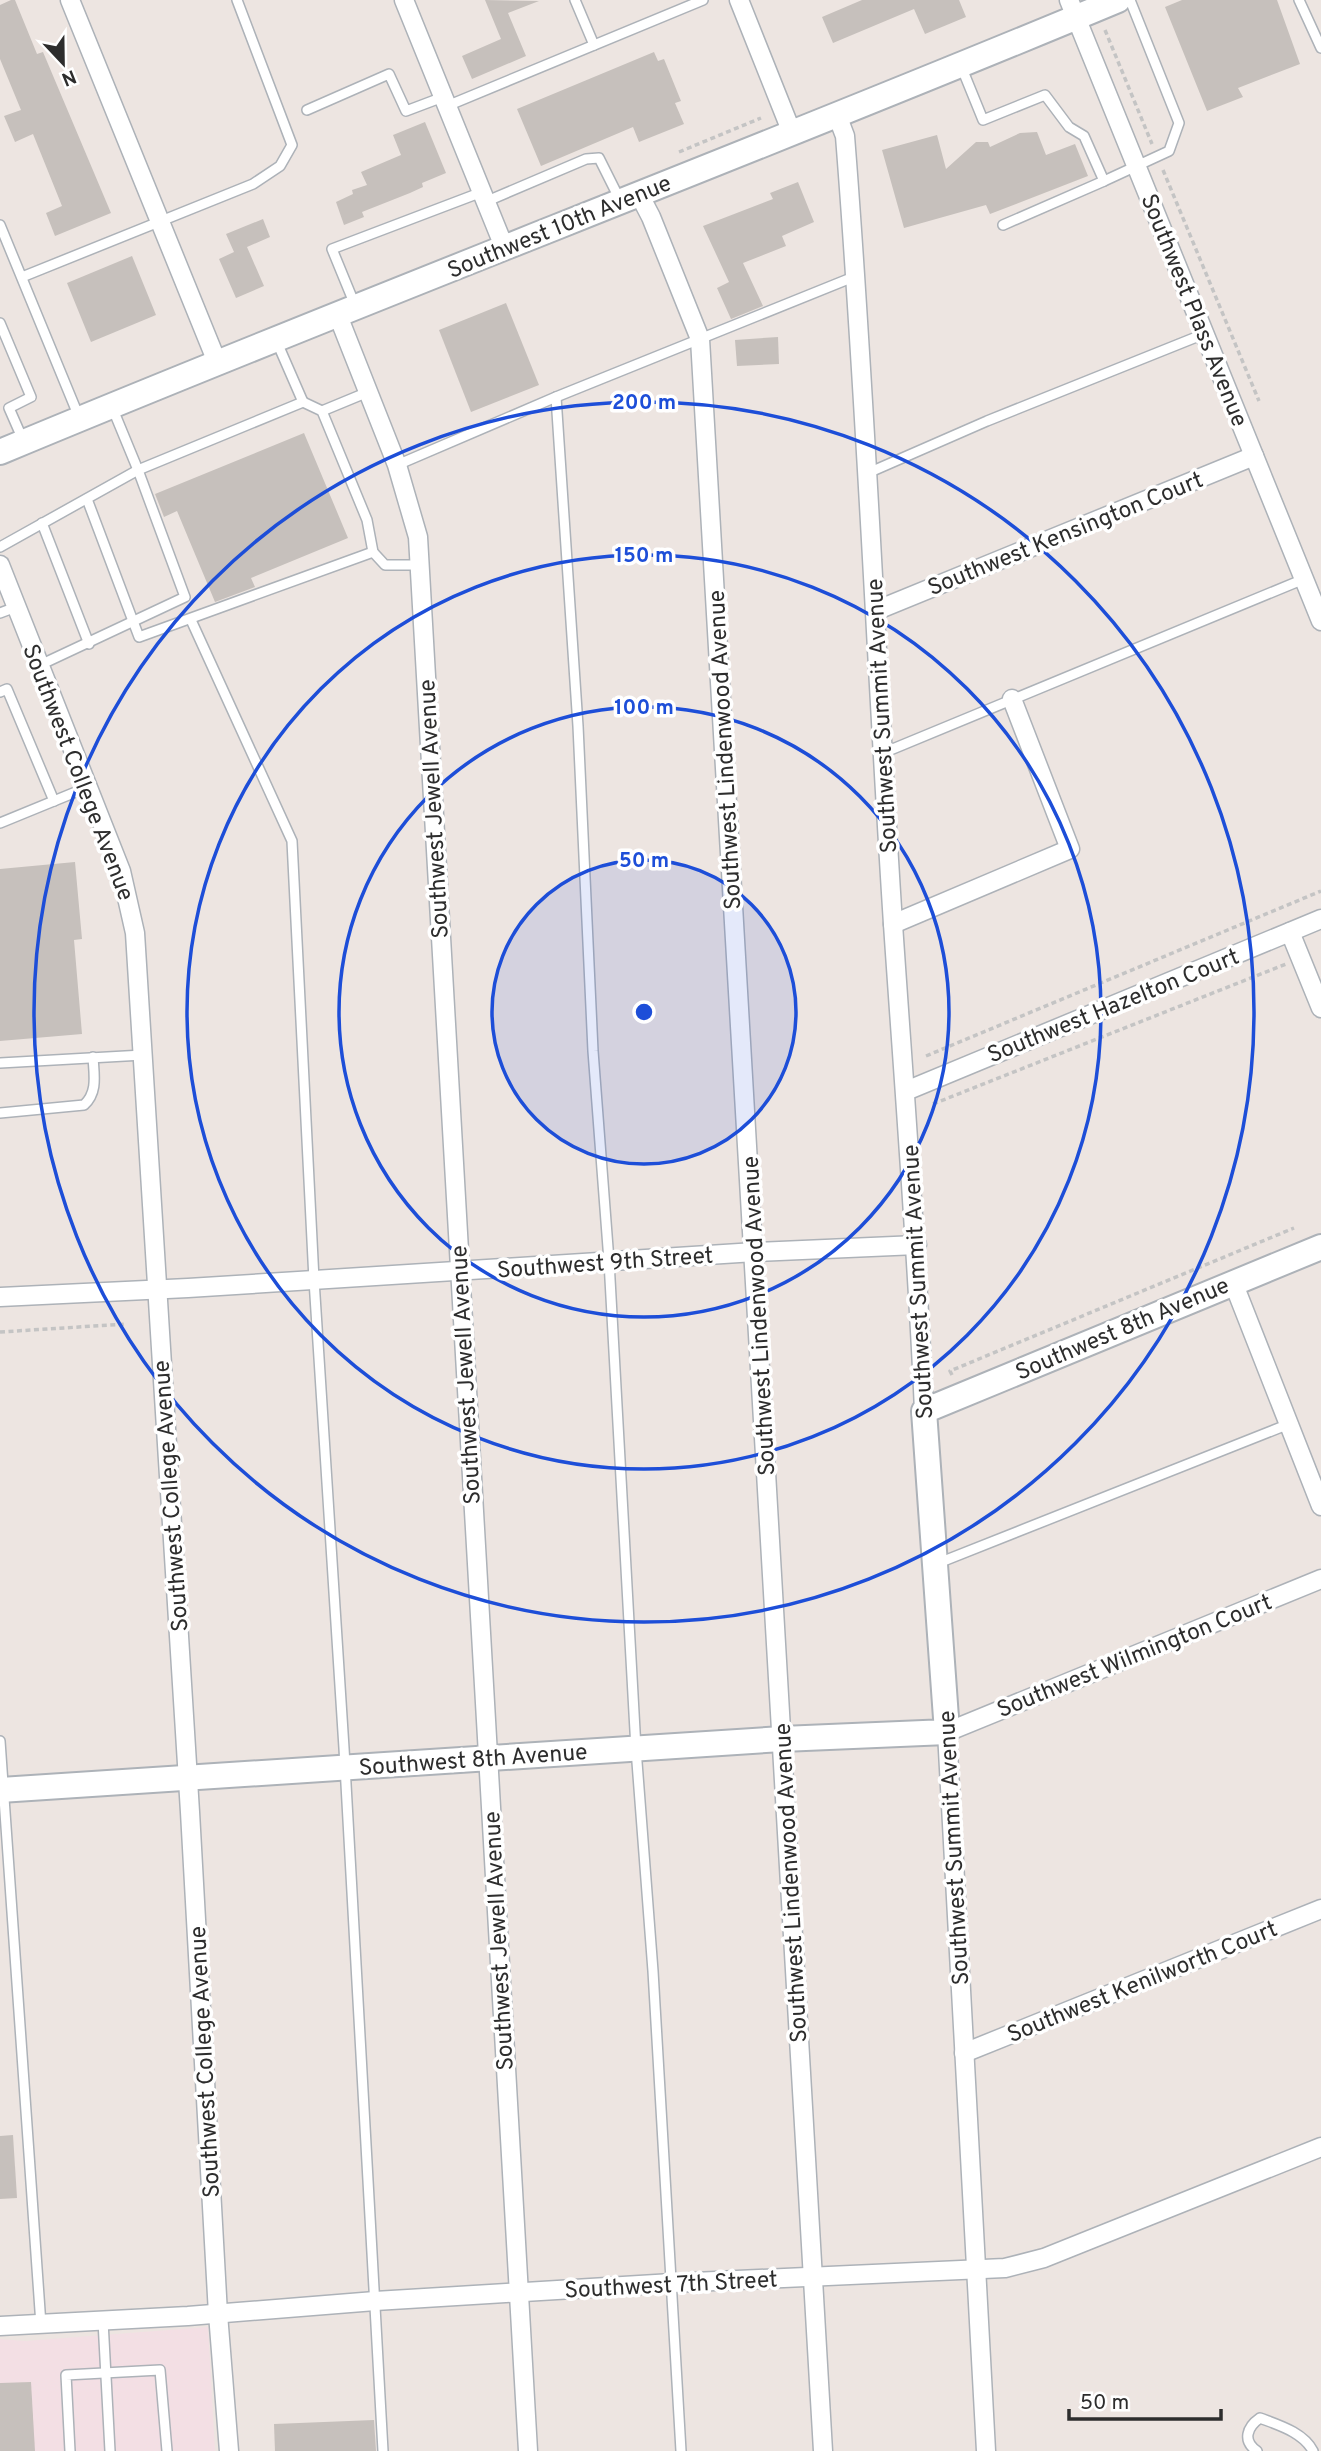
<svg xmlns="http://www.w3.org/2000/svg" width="1321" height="2451" font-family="Overpass,sans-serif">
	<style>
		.medical { fill: #f3dfe4 }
		.building { fill: #c6c0bc }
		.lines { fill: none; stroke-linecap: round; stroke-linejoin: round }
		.lane-casing { stroke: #adb2b8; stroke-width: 12 }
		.street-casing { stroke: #adb2b8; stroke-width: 21 }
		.secondary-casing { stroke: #adb2b8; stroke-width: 28 }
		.path { stroke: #c4c4c4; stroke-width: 3.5; stroke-dasharray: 5 3.5; stroke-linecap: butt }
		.lane { stroke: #fff; stroke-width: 9 }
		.street { stroke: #fff; stroke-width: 18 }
		.secondary { stroke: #fff; stroke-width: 24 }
		.ring { fill: none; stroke: #1d4ed8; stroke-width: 3.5 }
		.labels { text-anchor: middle; stroke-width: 7; stroke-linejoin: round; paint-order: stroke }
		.street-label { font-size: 23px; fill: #2d2d2d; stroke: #fff }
		.centre { fill: #1d4ed8; stroke: #fff; stroke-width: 3.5 }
		.ring-label { font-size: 21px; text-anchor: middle; font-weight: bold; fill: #1d4ed8; stroke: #fff; stroke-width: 7; stroke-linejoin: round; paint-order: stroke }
	</style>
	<rect width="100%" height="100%" fill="#ede5e1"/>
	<path class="medical" d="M208,2327L215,2451H0V2339L25,2341Z"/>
	<g class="building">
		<path d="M11,0H15L37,54L43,52L111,213L55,236L46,213L62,206L33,134L15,142L4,116L21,110L0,59V5Z"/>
		<path d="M485,0L539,1L508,13L526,56L472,79L462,56L501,39Z"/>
		<path d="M862,0H959L966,17L925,34L914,9L833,43L822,17Z"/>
		<path d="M1182,0H1277L1300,64L1238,88L1243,97L1207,111L1165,7Z"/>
		<path d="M654,52L658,61L664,59L681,101L675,103L684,124L639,142L633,127L541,166L517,109Z"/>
		<path d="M425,122L446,173L422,183L423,187L410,193L362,212L364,217L344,225L336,202L353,194L352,190L367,185L361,172L401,155L393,135Z"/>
		<path d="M1037,132L1046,155L1075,144L1088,176L990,214L986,205L904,228L882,150L937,135L946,169L976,142H988L990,147L1020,133Z"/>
		<path d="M798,182L814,222L782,236L786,246L743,263L763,306L731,319L717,288L729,282L703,226L773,199L770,193Z"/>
		<path d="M263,219L270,237L247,247L264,286L236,298L219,259L234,252L226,234Z"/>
		<path d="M132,256L156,315L91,342L67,283Z"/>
		<path d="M506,303L539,385L471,412L439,330Z"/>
		<path d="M778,337L779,364L737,366L735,340Z"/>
		<path d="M304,433L348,538L251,578L255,587L215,602L177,511L164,517L155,494Z"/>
		<path d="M75,862L82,939L74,940L82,1034L0,1041V869Z"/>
		<path d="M13,2135L17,2198L0,2199V2136Z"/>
		<path d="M31,2382L35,2451H0V2383Z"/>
		<path d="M374,2420L376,2451H275L274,2424Z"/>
	</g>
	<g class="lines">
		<g class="lane-casing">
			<g id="lane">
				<path d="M575,0L594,45"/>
				<path d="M1299,0L1321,48"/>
				<path d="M961,66L983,120L1045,95L1069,127L1084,136L1104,181L1003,225"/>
				<path d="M447,106L703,0"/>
				<path d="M307,110L389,74L406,111L443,97"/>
				<path d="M1104,181L1169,151L1179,123L1130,0"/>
				<path d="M485,202L586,159L599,158L620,200"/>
				<path d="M0,225L79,417"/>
				<path d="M22,277L253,184L280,166L292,145L237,0"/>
				<path d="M355,305L332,249L482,192"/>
				<path d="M0,323L31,397L9,408L23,440"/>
				<path d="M276,340L303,402"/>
				<path d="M556,397L578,726L593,1051L609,1261L636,1749L653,1971L681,2451"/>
				<path d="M322,411L368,392"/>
				<path d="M397,465L556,397L856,276"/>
				<path d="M868,473L987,421L1204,334"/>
				<path d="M87,499L139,637L373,552"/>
				<path d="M42,523L89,644"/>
				<path d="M0,547L138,470L303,402L322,411L367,520L373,552L385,565H419"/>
				<path d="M0,613L16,607"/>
				<path d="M191,620L292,841L314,1280L344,1748L383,2451"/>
				<path d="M40,665L185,597L138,470L112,407"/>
				<path d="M0,692L7,689L54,801"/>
				<path d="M883,753L1304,579"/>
				<path d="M0,823L88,787"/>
				<path d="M0,1063L143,1055"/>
				<path d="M0,1113L84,1105C98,1092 94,1075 93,1057"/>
				<path d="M936,1564L1289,1424"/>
				<path d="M0,1741L41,2325"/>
				<path d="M103,2321L110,2451"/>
				<path d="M70,2451L66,2375L160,2370L167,2451"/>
				<path d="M1257,2451C1242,2441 1247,2427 1260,2418C1278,2425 1303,2432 1313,2451"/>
			</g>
		</g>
		<g class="street-casing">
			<g id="street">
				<path d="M70,0L217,362"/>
				<path d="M404,0L505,249"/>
				<path d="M739,0L792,133"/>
				<path d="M1069,0L1321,621"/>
				<path d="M837,115L845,136C866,399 876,662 893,924C904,1086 917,1248 924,1411"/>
				<path d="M639,194L651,217L700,339L823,2451"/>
				<path d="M337,313L397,465L418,537L528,2451"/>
				<path d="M0,565L121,871L135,933L190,1812L218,2314L229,2451"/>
				<path d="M875,611L1254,456"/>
				<path d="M893,924L1070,849L1012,699"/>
				<path d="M1290,932L1321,1008"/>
				<path d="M906,1091L1321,919"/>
				<path d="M1233,1282L1321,1506"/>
				<path d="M0,1297L188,1288L755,1252L917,1245"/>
				<path d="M964,2053L1321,1909"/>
				<path d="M0,2326L188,2316L375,2301L672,2283L1005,2268L1044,2258L1321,2147"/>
				<path d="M986,2451L947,1732L1321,1579"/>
			</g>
		</g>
		<g class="secondary-casing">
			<g id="secondary">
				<path d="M0,452C371,297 747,155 1118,0"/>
				<path d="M0,1790L782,1739L947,1732L924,1411L1321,1247"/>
			</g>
		</g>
		<g class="path">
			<path d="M1105,30L1152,144"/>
			<path d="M679,152L761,118"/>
			<path d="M1163,170L1259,401"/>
			<path d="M926,1056L1321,891"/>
			<path d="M933,1104L1286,964"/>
			<path d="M0,1332L126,1324"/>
			<path d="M952,1375L950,1371L1294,1228"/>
		</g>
		<use href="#lane" class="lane"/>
		<use href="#street" class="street"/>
		<use href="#secondary" class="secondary"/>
	</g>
	<circle cx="644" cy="1012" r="152" fill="#1d4ed8" fill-opacity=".12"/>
	<g class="ring">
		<circle cx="644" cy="1012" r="152"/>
		<circle cx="644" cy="1012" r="305"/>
		<circle cx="644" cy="1012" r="457"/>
		<circle cx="644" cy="1012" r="610"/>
	</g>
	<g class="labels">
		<g class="street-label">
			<text transform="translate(559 226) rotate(-22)" y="8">Southwest 10th Avenue</text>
			<text transform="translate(1195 310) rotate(68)" y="8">Southwest Plass Avenue</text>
			<text transform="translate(1065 533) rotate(-22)" y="8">Southwest Kensington Court</text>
			<text transform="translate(881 716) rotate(-93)" y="8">Southwest Summit Avenue</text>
			<text transform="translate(724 750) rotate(-93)" y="8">Southwest Lindenwood Avenue</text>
			<text transform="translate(79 772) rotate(69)" y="8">Southwest College Avenue</text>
			<text transform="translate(433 809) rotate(-93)" y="8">Southwest Jewell Avenue</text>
			<text transform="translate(1113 1005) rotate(-22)" y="8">Southwest Hazelton Court</text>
			<text transform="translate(605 1262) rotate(-4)" y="8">Southwest 9th Street</text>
			<text transform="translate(917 1282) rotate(-93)" y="8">Southwest Summit Avenue</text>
			<text transform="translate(758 1316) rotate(-93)" y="8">Southwest Lindenwood Avenue</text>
			<text transform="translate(1122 1328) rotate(-23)" y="8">Southwest 8th Avenue</text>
			<text transform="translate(465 1375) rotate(-93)" y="8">Southwest Jewell Avenue</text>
			<text transform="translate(170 1496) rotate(-94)" y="8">Southwest College Avenue</text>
			<text transform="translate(1134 1655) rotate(-22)" y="8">Southwest Wilmington Court</text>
			<text transform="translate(473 1759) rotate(-4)" y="8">Southwest 8th Avenue</text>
			<text transform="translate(953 1848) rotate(-93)" y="8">Southwest Summit Avenue</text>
			<text transform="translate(790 1883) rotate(-93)" y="8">Southwest Lindenwood Avenue</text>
			<text transform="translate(498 1941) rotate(-93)" y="8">Southwest Jewell Avenue</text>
			<text transform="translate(1142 1981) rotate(-22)" y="8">Southwest Kenilworth Court</text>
			<text transform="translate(204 2062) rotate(-93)" y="8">Southwest College Avenue</text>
			<text transform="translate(671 2284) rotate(-3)" y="8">Southwest 7th Street</text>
		</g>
	</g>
	<circle cx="644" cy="1012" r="10" class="centre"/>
	<g class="ring-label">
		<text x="644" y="409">200 m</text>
		<text x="644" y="562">150 m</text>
		<text x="644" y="714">100 m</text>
		<text x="644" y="867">50 m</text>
	</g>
	<g transform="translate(63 63) rotate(158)" stroke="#ffffff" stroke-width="5" paint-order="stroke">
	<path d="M0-5L12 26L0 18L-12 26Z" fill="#2d2d2d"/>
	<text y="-10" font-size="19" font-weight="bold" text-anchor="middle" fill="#2d2d2d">N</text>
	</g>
	<path d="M1069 2409v10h152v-10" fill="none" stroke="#2d2d2d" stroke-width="3.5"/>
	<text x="1080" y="2409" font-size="21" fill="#2d2d2d" stroke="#ffffff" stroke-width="5" paint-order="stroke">50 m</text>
</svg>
